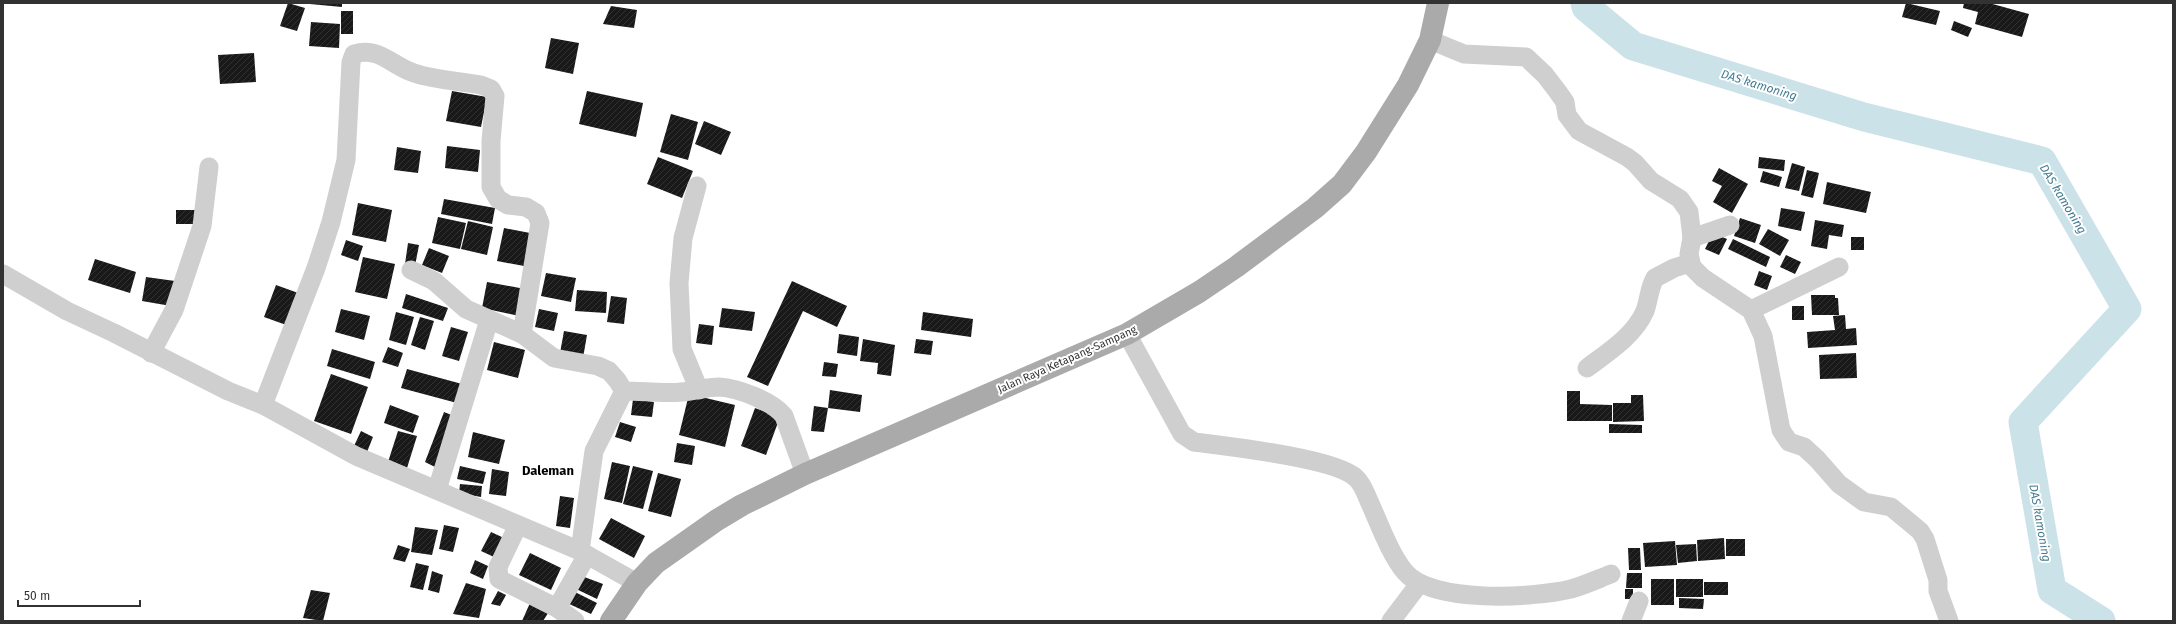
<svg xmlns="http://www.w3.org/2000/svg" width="2176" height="624" font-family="'Fira Sans',sans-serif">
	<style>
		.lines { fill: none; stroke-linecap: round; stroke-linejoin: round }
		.river { stroke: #cce2e9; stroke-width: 29 }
		.building { fill: url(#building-hatch) }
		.minor { stroke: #cfcfcf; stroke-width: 19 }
		.primary { stroke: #aaa; stroke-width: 22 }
		.labels { text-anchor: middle; stroke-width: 4; stroke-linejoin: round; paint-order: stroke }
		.street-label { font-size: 11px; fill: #323232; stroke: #fff }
		.water-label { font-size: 12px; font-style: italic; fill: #437c90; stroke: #fff }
		.quarter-label { font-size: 13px; font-weight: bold; fill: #000; stroke: #fff }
	</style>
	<defs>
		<pattern id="building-hatch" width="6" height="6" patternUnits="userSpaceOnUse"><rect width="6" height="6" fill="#191919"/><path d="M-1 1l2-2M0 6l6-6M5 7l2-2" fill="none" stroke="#323232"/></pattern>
	</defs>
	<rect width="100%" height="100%" fill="#fff"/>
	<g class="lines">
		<path class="river" d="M1585,3L1586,7L1633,46L1864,117L2042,161L2127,309L2023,422L2052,590L2101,621"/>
	</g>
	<g class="building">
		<path d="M288,3L305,8L297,31L280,26Z"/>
		<path d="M299,3H342V7Z"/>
		<path d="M1906,3L1940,11L1936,25L1902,17Z"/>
		<path d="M1964,3H1989L2029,14L2022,37L1975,24L1978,12L1963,8Z"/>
		<path d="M611,6L637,10L634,28L603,24Z"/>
		<rect x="341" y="11" width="12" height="23"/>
		<path d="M1954,21L1972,28L1968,37L1951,30Z"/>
		<path d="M311,22L340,24L339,48L309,46Z"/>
		<path d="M551,38L579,43L573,74L545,68Z"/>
		<path d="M254,53L256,82L220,84L218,55Z"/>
		<path d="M452,91L487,97L481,127L446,121Z"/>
		<path d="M587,91L643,103L636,137L579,124Z"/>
		<path d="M671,114L698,122L688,160L660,152Z"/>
		<path d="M704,121L731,132L721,155L695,144Z"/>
		<path d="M447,146L480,150L478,172L445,168Z"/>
		<path d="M397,147L421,151L418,173L394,170Z"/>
		<path d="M658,157L693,171L682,198L647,184Z"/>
		<path d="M1759,157L1785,160L1784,171L1758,168Z"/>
		<path d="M1792,163L1805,167L1799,191L1785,188Z"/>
		<path d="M1719,168L1748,184L1732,213L1713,202L1722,186L1712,181Z"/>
		<path d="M1807,170L1819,173L1813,198L1801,195Z"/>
		<path d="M1763,171L1782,177L1779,187L1760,182Z"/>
		<path d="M1827,182L1871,192L1866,213L1823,204Z"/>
		<path d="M444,199L495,208L492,224L441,214Z"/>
		<path d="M358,203L392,210L386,242L352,235Z"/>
		<path d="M1781,208L1805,212L1801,231L1778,226Z"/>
		<rect x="176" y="210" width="23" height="14"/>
		<path d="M438,217L466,223L460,249L432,243Z"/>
		<path d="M1740,218L1761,225L1755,243L1734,236Z"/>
		<path d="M1815,220L1844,225L1842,237L1829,235L1827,249L1811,246Z"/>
		<path d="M468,221L493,227L487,255L461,249Z"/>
		<path d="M504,228L530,233L524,266L497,261Z"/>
		<path d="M1768,229L1789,240L1780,256L1759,244Z"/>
		<path d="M1713,233L1727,239L1719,255L1705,249Z"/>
		<rect x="1851" y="237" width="13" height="13"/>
		<path d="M1733,239L1770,257L1766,267L1728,249Z"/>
		<path d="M346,240L363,246L358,261L341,255Z"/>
		<path d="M408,243L419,245L415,266L405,264Z"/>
		<path d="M429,248L449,256L442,273L422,265Z"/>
		<path d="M1786,255L1801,262L1795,274L1780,267Z"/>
		<path d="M363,257L395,264L387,299L355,292Z"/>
		<path d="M95,259L136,272L130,293L88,280Z"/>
		<path d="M1759,271L1772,276L1767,290L1754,285Z"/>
		<path d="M546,273L576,278L571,302L541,296Z"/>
		<path d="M146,277L175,281L171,306L142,301Z"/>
		<path d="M792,281L847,306L837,327L803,311L768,386L747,377Z"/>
		<path d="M487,282L525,289L519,316L482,308Z"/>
		<path d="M276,285L301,294L289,326L264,317Z"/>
		<path d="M577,290L607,292L606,313L575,311Z"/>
		<path d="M406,294L448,308L443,321L402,308Z"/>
		<path d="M1811,295H1835V298H1838L1839,315H1812Z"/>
		<path d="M611,296L627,298L624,324L607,322Z"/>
		<rect x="1792" y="306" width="12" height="14"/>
		<path d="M722,308L755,312L752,331L719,327Z"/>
		<path d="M341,309L370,316L364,340L335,332Z"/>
		<path d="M539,309L558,313L554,331L535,327Z"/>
		<path d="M396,312L414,317L406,345L389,340Z"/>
		<path d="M923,312L973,319L971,337L921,330Z"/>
		<path d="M1845,315L1846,329L1856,328L1857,345L1808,348L1807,332L1835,330L1833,316Z"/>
		<path d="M420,317L434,321L425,350L411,345Z"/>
		<path d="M699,324L714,326L712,345L696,343Z"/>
		<path d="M451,327L468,332L459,361L442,356Z"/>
		<path d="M564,331L587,335L583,358L560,353Z"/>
		<path d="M839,334L859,337L857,356L837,353Z"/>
		<path d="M863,339L895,345L891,376L877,374L878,363L860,361Z"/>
		<path d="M916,339L933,341L931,355L914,353Z"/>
		<path d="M494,342L525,350L518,378L487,370Z"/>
		<path d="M388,347L403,353L398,367L382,362Z"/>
		<path d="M332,349L375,362L370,379L327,366Z"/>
		<path d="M1856,353L1857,378L1820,379L1819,355Z"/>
		<path d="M824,362L838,364L836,377L822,376Z"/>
		<path d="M407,369L462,384L457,403L401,388Z"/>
		<path d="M331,374L368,387L351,434L314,421Z"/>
		<path d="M830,390L862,395L860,412L828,408Z"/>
		<path d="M1567,391H1580V404L1612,405V421H1567Z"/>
		<path d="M689,394L735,405L725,447L679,435Z"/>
		<path d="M1631,395H1643L1644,421L1613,422V403H1631Z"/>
		<path d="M633,399L654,402L652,417L631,415Z"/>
		<path d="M390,405L419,416L413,433L384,423Z"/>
		<path d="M814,406L828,408L824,432L811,431Z"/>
		<path d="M755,408L780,417L766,455L741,446Z"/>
		<path d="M444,412L454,416L437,468L425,462Z"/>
		<path d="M620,422L636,427L631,442L615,437Z"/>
		<path d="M1609,424L1642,425V433H1609Z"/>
		<path d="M361,431L373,437L367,452L354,446Z"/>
		<path d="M398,431L417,436L407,468L388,462Z"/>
		<path d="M473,432L505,440L499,464L468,457Z"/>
		<path d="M677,443L695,446L692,465L674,462Z"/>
		<path d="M612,462L630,466L622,503L604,499Z"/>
		<path d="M460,466L486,472L483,484L457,479Z"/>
		<path d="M633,466L653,471L643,509L623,504Z"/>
		<path d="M492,469L509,472L506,496L489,494Z"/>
		<path d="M658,473L681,479L671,517L648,511Z"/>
		<path d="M460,484L482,486L481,497L459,493Z"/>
		<path d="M560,496L574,498L570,528L556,526Z"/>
		<path d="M611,518L645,536L634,558L599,539Z"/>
		<path d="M444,525L459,528L453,552L439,549Z"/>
		<path d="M415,527L438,530L432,555L411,552Z"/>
		<path d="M491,532L504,538L494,557L481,551Z"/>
		<path d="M1724,538L1725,559L1698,561L1697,540Z"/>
		<rect x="1726" y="539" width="19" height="17"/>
		<path d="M1675,541L1677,565L1645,567L1643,543Z"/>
		<path d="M1696,544L1697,561L1678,563L1676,545Z"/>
		<path d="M398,545L410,549L405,562L393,559Z"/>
		<path d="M1628,548H1640L1641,570H1629Z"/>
		<path d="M530,553L561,568L551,590L519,575Z"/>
		<path d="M475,560L488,566L483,579L470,573Z"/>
		<path d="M416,563L429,566L423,590L410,587Z"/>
		<path d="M432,571L443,575L439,593L428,590Z"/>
		<path d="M1627,573H1642V588H1626Z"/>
		<path d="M579,575L603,584L597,599L574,588Z"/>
		<rect x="1651" y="579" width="23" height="26"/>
		<rect x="1676" y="579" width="27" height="18"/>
		<rect x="1704" y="582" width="24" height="13"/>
		<path d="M466,583L486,589L479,618L453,614Z"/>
		<rect x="1625" y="589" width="8" height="10"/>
		<path d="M311,590L330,593L323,621L303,618Z"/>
		<path d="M498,591L506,595L500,606L491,604Z"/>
		<path d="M573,591L597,603L591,614L567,603Z"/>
		<path d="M1679,598L1704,599L1703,609L1679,608Z"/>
		<path d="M530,603L550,610L543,621H522Z"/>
	</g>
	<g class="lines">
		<g class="minor">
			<path d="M1430,40L1464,54L1526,57L1545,75L1558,92L1565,102L1567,115L1579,131L1627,157L1635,163L1651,181L1680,199L1689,212L1692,238L1689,254L1692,267L1703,278L1751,310L1763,336L1781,430L1789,442L1804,447L1817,459L1839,484L1864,502L1891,507L1920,531L1925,539L1938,580V591L1949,621"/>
			<path d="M697,186L683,238L679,283L682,349L699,390"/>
			<path d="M1692,238L1730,225"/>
			<path d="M411,270L434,281L466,309L522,334L554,358L598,366L609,371L617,380L624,391C643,391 663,394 682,392C694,391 707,387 719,387C738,388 772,401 784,416L805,474"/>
			<path d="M3,274L67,311L114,333L228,391L263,405L356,456L580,551L637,583"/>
			<path d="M1751,310L1839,267"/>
			<path d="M1127,334L1182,434L1194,442C1225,446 1336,458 1356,478C1362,483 1366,494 1369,501C1379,523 1390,554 1405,572C1432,604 1533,598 1571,589C1585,585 1598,579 1611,574"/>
			<path d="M151,353L174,310L202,226L209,167"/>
			<path d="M1587,368C1608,352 1634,336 1645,311C1649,300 1649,288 1655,278L1674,268L1690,263"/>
			<path d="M263,405L316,268L331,222L346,160L351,62L354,54C379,46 392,66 414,73C435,80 459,81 481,85L491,89L495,96L491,141V187L498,199L508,205L526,207L536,213L540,223L522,334"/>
			<path d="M437,490L489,320"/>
			<path d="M518,525L498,567L499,579L557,608L575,621"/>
			<path d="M580,551L594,451L624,391"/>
			<path d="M557,608L587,555"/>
			<path d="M1391,621L1419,584"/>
			<path d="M1631,621L1639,601"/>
		</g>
		<path class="primary" d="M611,621L637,583L656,563L717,520L742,505L805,474L1127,334L1199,292L1236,267L1315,208L1342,184L1366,152L1408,85L1430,40L1438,3"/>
	</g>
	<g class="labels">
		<g class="street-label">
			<text transform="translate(1067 359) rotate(-24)" y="4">Jalan Raya Ketapang-Sampang</text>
		</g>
		<g class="water-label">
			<text transform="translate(1759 85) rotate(17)" y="4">DAS kamoning</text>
			<text transform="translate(2063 199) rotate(59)" y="4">DAS kamoning</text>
			<text transform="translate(2040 523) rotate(80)" y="4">DAS kamoning</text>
		</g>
		<g class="quarter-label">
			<text x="548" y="475">Daleman</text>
		</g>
	</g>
	<rect width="2176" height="624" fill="none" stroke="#323232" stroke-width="8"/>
	<path d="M18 600v6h122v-6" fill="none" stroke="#323232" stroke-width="2"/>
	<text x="24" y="600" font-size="12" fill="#323232" stroke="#ffffff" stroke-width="3" paint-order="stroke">50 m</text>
</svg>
